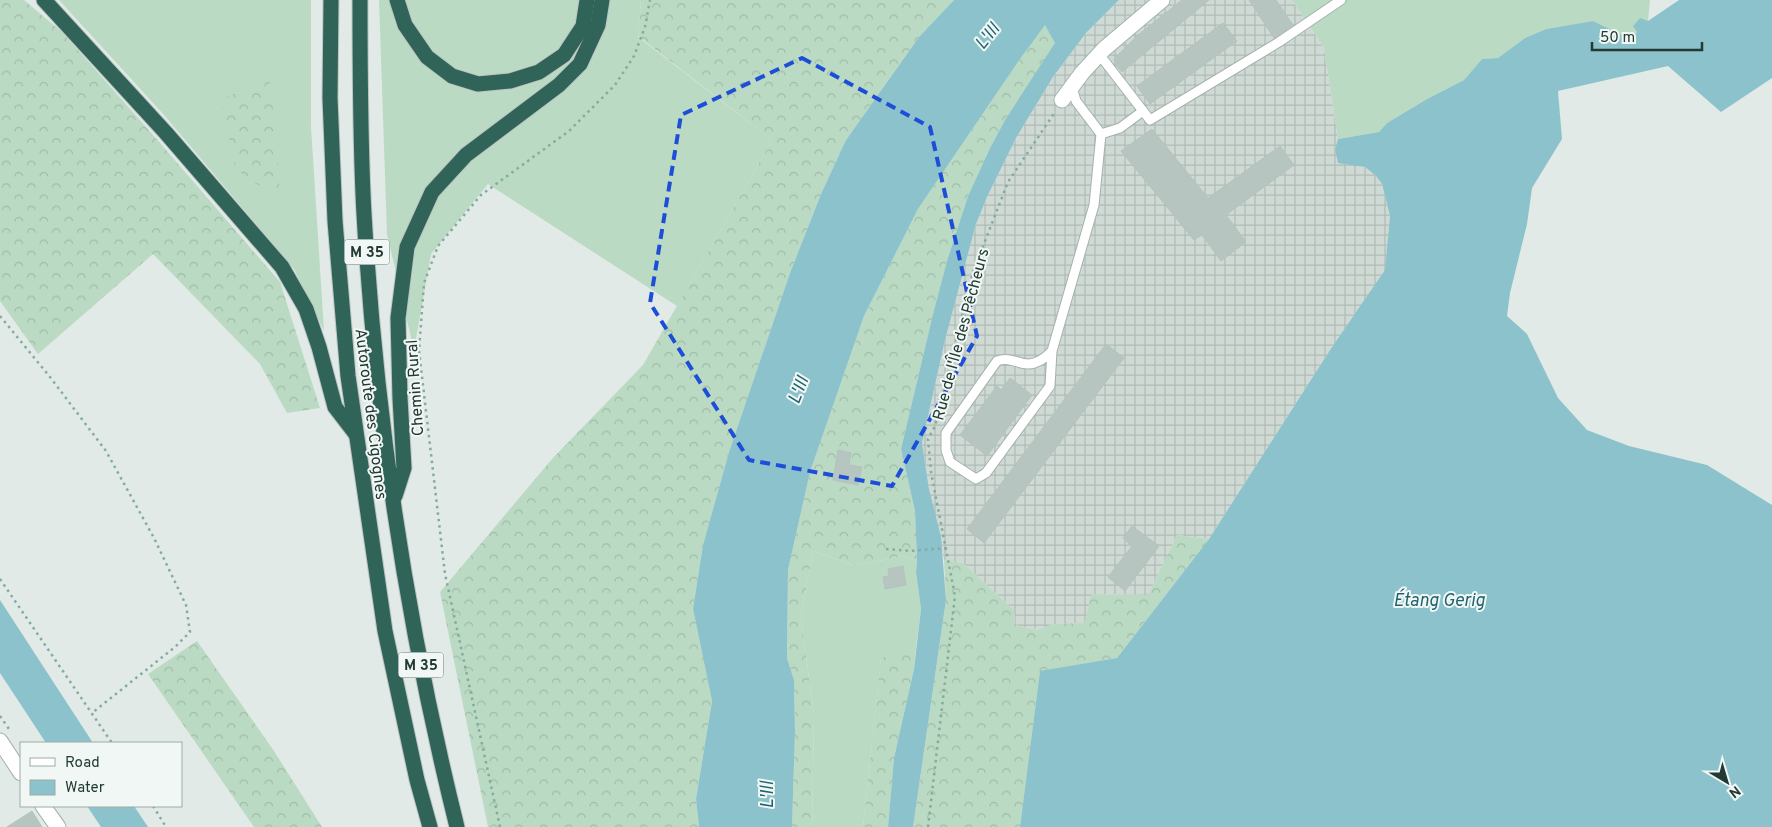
<svg xmlns="http://www.w3.org/2000/svg" width="1772" height="827" font-family="Overpass,sans-serif">
	<style>
		.industrial { fill: url(#industrial-grid) }
		.grass { fill: #bbdac3 }
		.forest { fill: url(#forest-crowns) }
		.water { fill: #8cc2cc }
		.building { fill: #b6c5bf; stroke: #b3c3bd }
		.lines { fill: none; stroke-linecap: round; stroke-linejoin: round }
		.lane-casing { stroke: #a4b2ad; stroke-width: 11 }
		.street-casing { stroke: #a4b2ad; stroke-width: 17 }
		.highway-casing { stroke: #bdc4c2; stroke-width: 17 }
		.path { stroke: #83ac9f; stroke-width: 2.5; stroke-dasharray: 2.5 4; stroke-linecap: butt }
		.lane { stroke: #fff; stroke-width: 9 }
		.street { stroke: #fff; stroke-width: 15 }
		.highway { stroke: #306459; stroke-width: 15 }
		.marked { fill: none; stroke: #1d4ed8; stroke-width: 4; stroke-dasharray: 10 6; stroke-linejoin: round }
		.labels { text-anchor: middle; stroke-width: 4; stroke-linejoin: round; paint-order: stroke }
		.shield { fill: #f1f7f4; stroke: #60736d; stroke-width: 1 }
		.shield-label { font-size: 15px; font-weight: bold; fill: #223a33 }
		.street-label { font-size: 16px; fill: #223a33; stroke: #f1f7f4 }
		.water-label { font-size: 18px; font-style: italic; fill: #206371; stroke: #f1f7f4 }
	</style>
	<defs>
		<pattern id="industrial-grid" width="8" height="8" patternUnits="userSpaceOnUse" patternTransform="scale(1.25)"><rect width="8" height="8" fill="#cfdad5"/><path d="M0 4h8M4 0v8" fill="none" stroke="#b1bcb7"/></pattern>
		<pattern id="forest-crowns" width="20" height="18" patternUnits="userSpaceOnUse" patternTransform="scale(1.25)"><rect width="20" height="18" fill="#bbdac3"/><path d="M2 6a3 3 0 1 1 6 0M12 15a3 3 0 1 1 6 0" fill="none" stroke="#a0bca8"/></pattern>
	</defs>
	<rect width="100%" height="100%" fill="#e1eae6"/>
	<path class="industrial" d="M1119,0H1292L1324,48L1338,139L1335,149L1349,163L1365,167L1376,176L1382,184L1390,216L1386,270L1330,350L1209,539L1177,535L1148,595L1092,594L1085,623L1053,624L1037,630L1015,625L1014,610L963,563L944,560L929,489L922,443L945,340L976,224L987,197L1016,138L1053,77L1086,33Z"/>
	<g class="grass">
		<path d="M59,0H311V127L324,331L294,269L164,115Z"/>
		<path d="M379,0H641L638,37L772,140L677,306L488,184L431,254L414,350L387,234Z"/>
		<path d="M1292,0H1650L1648,21L1635,35L1610,34V29L1593,21L1546,29L1525,38L1498,58L1482,59L1464,80L1427,99L1387,123L1379,132L1338,139L1324,48Z"/>
		<path d="M813,551L855,566L903,556L917,560L916,572L921,609L916,648L881,659L863,827H812L814,715L801,617Z"/>
	</g>
	<g class="forest">
		<path d="M0,0H24L62,32L161,144L280,282L320,408L287,413L260,364L153,254L38,354L0,301Z"/>
		<path d="M641,0H954L919,37L846,140L821,194L790,273L729,452L703,545L693,609L712,701L696,799L699,827H488L440,592L552,459L643,365L772,140L638,36Z"/>
		<path d="M1045,24L1056,43L1005,120L990,148L968,196L947,261L933,314L901,449L915,511L917,560L903,556L855,566L813,551L801,617L814,715L812,827H792L795,732L794,680L787,658L788,570L810,472L864,316L918,209L1020,59Z"/>
		<path d="M266,77L271,85L280,194L249,181L235,167L221,100Z"/>
		<path d="M1177,535L1209,539L1117,658L1040,672L1020,827H913L946,600L944,560L963,563L1014,610L1015,625L1037,630L1053,624L1085,623L1091,594L1148,595Z"/>
		<path d="M197,641L274,751L322,827H254L148,674Z"/>
		<path d="M916,648L914,669L894,758L888,827H863L881,658Z"/>
	</g>
	<g class="water">
		<path d="M954,0H1119L1086,33L1053,77L1016,138L987,197L976,224L945,340L922,443L929,489L941,537L946,600L913,827H888L894,758L914,669L921,609L916,572L917,560L915,511L901,449L933,314L947,261L968,196L990,148L1005,120L1055,43L1045,25L1020,59L918,209L864,316L810,472L788,570L787,658L794,680L795,732L792,827H699L696,799L712,701L693,609L703,545L729,452L790,273L821,194L846,140L919,37Z"/>
		<path d="M1679,0H1772V78L1721,112L1668,66L1558,91L1562,139L1532,188L1527,224L1510,293L1507,316L1527,334L1558,398L1587,430L1629,446L1707,465L1772,505V827H1020L1040,671L1117,658L1209,539L1330,350L1385,270L1390,216L1382,184L1376,176L1365,167L1338,163L1335,149L1338,139L1379,132L1387,123L1427,99L1464,80L1482,59L1498,58L1525,38L1546,29L1593,21L1610,29L1611,34L1635,35L1637,32L1633,26L1640,18L1648,21Z"/>
		<path d="M0,600L93,743H46L0,673Z"/>
		<path d="M87,806H134L148,827H101Z"/>
	</g>
	<g class="building">
		<path d="M1182,0H1209L1122,72L1115,64L1114,59L1138,35Z"/>
		<path d="M1249,0H1276L1293,25L1274,38Z"/>
		<path d="M1223,23L1237,41L1150,104L1137,86Z"/>
		<path d="M1152,129L1208,198L1280,146L1294,165L1226,215L1246,242L1221,261L1202,235L1194,240L1121,151Z"/>
		<path d="M1106,344L1124,358L984,543L967,529Z"/>
		<path d="M1010,378L1032,395L987,456L960,435L997,386L1001,390Z"/>
		<path d="M838,450L851,453L849,465L862,467L858,485L833,480Z"/>
		<path d="M1132,526L1159,546L1125,591L1108,577L1132,546L1123,538Z"/>
		<path d="M903,566L906,585L885,589L883,577L889,576L888,569Z"/>
		<path d="M32,811L42,827H7Z"/>
	</g>
	<g class="lines">
		<g class="lane-casing">
			<g id="lane">
				<path d="M1099,54L1150,120L1279,42L1341,0"/>
				<path d="M1101,134L1120,128L1143,111"/>
				<path d="M1052,351L1050,386L986,473L976,479L950,462L946,450V433L997,361C1014,355 1023,370 1039,361C1044,359 1048,355 1052,351L1094,205L1101,134L1076,101L1072,87"/>
			</g>
		</g>
		<g class="street-casing">
			<g id="street">
				<path d="M1062,100L1082,73L1104,49L1162,0"/>
				<path d="M0,741L21,773"/>
				<path d="M43,806L58,827"/>
			</g>
		</g>
		<g class="highway-casing">
			<g id="highway">
				<path d="M44,0L166,133L282,267L306,309L319,347L335,407L355,433"/>
				<path d="M331,0L330,98L335,221L348,376L385,631L417,780L430,827"/>
				<path d="M360,0C360,71 360,143 364,214C376,420 407,626 457,827"/>
				<path d="M397,0L405,25L427,57L452,76L478,84L510,81L539,72L564,55L583,26L587,0"/>
				<path d="M395,496L404,468L400,398L398,318L407,247L432,192L466,155L559,85L580,64L598,25L602,0"/>
			</g>
		</g>
		<g class="path">
			<path d="M0,316L50,377L106,451L154,538L186,605L190,632L175,647L92,713"/>
			<path d="M886,549L910,551L946,548"/>
			<path d="M0,579L112,743"/>
			<path d="M0,716L9,729"/>
			<path d="M153,806L166,827"/>
			<path d="M500,827L445,574L419,351L424,283L438,246L481,195L569,131L615,85L634,56L645,27L650,0"/>
			<path d="M928,827L955,596L931,472L928,439L935,426L973,272L1008,182L1055,112"/>
		</g>
		<use href="#lane" class="lane"/>
		<use href="#street" class="street"/>
		<use href="#highway" class="highway"/>
	</g>
	<path class="marked" d="M802,58L930,127L977,336L892,486L749,460L650,303L681,115Z"/>
	<g class="labels">
		<g class="shield">
			<rect x="344.5" y="239.5" width="45" height="25" rx="4"/>
			<rect x="398.5" y="652.5" width="45" height="25" rx="4"/>
		</g>
		<g class="shield-label">
			<text x="367" y="257">M 35</text>
			<text x="421" y="670">M 35</text>
		</g>
		<g class="street-label">
			<text transform="translate(960 334) rotate(-75)" y="6">Rue de l'Île des Pêcheurs</text>
			<text transform="translate(414 388) rotate(-94)" y="6">Chemin Rural</text>
			<text transform="translate(372 414) rotate(83)" y="6">Autoroute des Cigognes</text>
		</g>
		<g class="water-label">
			<text transform="translate(987 36) rotate(-51)" y="6">L'Ill</text>
			<text transform="translate(798 390) rotate(-68)" y="6">L'Ill</text>
			<text x="1439" y="606">Étang Gerig</text>
			<text transform="translate(767 795) rotate(-90)" y="6">L'Ill</text>
		</g>
	</g>
	<rect x="20" y="742" width="162" height="65" fill="#f1f7f4" stroke="#9eaba7"/>
	<rect x="30" y="758" width="25" height="8" fill="#ffffff" stroke="#9eaba7"/>
	<text x="65" y="767" font-size="15" fill="#223a33">Road</text>
	<rect x="30" y="780" width="25" height="15" fill="#8cc2cc" stroke="#9eaba7"/>
	<text x="65" y="792" font-size="15" fill="#223a33">Water</text>
	<g transform="translate(1727 782) rotate(142)" stroke="#f1f7f4" stroke-width="4" paint-order="stroke">
	<path d="M0-4L9 19L0 12L-9 19Z" fill="#223a33"/>
	<text y="-8" font-size="14" font-weight="bold" text-anchor="middle" fill="#223a33">N</text>
	</g>
	<path d="M1592 42v8h110v-8" fill="none" stroke="#223a33" stroke-width="2.5"/>
	<text x="1600" y="42" font-size="15" fill="#223a33" stroke="#f1f7f4" stroke-width="4" paint-order="stroke">50 m</text>
</svg>
